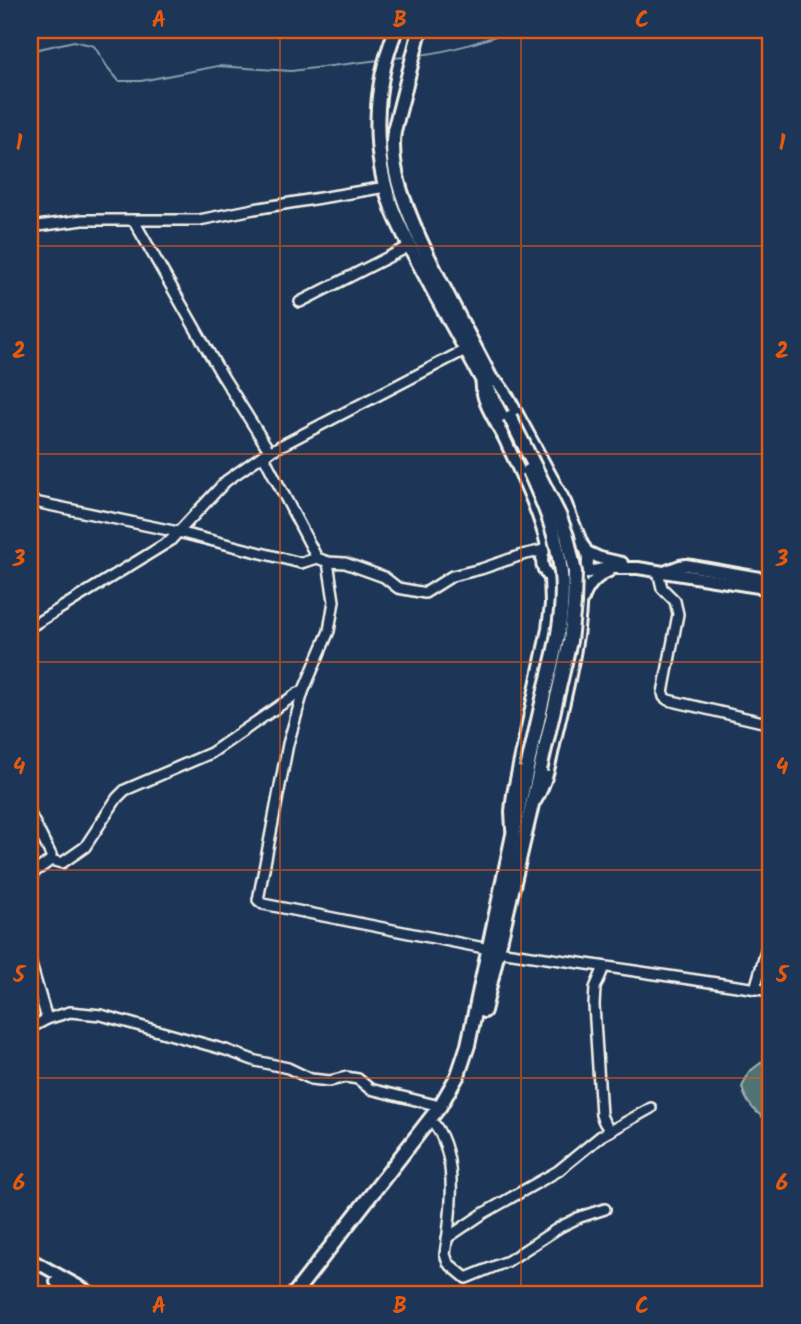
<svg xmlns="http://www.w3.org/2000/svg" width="801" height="1324" font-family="Kalam,sans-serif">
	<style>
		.green { fill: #507374; stroke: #a2b2ae; stroke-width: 2 }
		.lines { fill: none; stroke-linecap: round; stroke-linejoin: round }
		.stream { stroke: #88a1ad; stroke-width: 2 }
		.minor-casing { stroke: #f4f1e8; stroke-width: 14 }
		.major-casing { stroke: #f4f1e8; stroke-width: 16 }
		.highway-casing { stroke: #f4f1e8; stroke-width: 18 }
		.minor { stroke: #1d3557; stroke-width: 9 }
		.major { stroke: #1d3557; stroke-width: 10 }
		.highway { stroke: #1d3557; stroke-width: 12 }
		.highway-bridge-casing { stroke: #f4f1e8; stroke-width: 18; stroke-linecap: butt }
		.highway-bridge { stroke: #1d3557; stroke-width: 12 }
		.grid { fill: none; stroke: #e8590c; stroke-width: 2; stroke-opacity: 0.55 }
		.neatline { fill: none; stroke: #e8590c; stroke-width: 2.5 }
		.grid-label { font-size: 23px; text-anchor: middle; font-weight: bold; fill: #e8590c }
	</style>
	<rect width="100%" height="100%" fill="#1d3557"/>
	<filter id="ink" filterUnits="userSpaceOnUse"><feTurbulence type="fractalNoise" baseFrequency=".0143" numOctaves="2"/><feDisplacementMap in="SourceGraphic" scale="14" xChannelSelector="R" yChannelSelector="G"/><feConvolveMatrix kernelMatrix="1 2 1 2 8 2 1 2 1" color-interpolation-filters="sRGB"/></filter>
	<g filter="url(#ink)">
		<path class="green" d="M771,1055V1122C756,1114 746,1104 742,1087L749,1072Z"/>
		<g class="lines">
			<g class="stream">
				<path d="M30,51L74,41L94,46L108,68L119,81H141L218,66L291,71L379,60"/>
				<path d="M420,55C452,51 482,41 513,30"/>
				<path d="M392,58L407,57"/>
				<path d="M30,1288L35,1294"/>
				<path d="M513,1294L526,1293L528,1294"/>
			</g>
			<g class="minor-casing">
				<g id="minor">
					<path d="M134,221L220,372L270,452"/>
					<path d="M30,227L83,220H199L254,209L386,187"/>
					<path d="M300,302L410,246"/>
					<path d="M263,455L317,558"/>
					<path d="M30,501L178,532L301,563L317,558L328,562L345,563L384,577L398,588L425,593L452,576L481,569L522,555L544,550"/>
					<path d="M328,562L334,601L329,631L303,692L288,744L258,900L263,904L489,949"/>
					<path d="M658,571L662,588L675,601L678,614L663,693L664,697L668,700L771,724"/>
					<path d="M30,627L170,541L226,481L263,455L465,350"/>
					<path d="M30,814L51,855V860"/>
					<path d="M30,882L33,873L51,860L62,863L85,847L117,798L125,790L211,753L298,693L303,692"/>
					<path d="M498,951L771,991"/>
					<path d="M30,961L47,1019"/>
					<path d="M604,967L595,988L594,1005L601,1115L604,1122L610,1131"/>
					<path d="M755,989L771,933"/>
					<path d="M30,1028L47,1019L70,1012L101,1015L226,1050L256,1061L288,1068L311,1079L330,1081L346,1077L358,1079L370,1089L440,1106"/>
					<path d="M435,1125C459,1158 451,1216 445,1254L448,1263L466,1278L508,1261L560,1227L580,1217L605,1209"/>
					<path d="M447,1238L484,1213L558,1171L601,1136L651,1108"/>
				</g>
			</g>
			<g class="major-casing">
				<g id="major">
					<path d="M482,378C479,402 498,423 507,444C522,477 539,511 547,546"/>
					<path d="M491,378L499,384L508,397L565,502L582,544"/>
					<circle cx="565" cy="560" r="23"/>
					<path d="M587,552L600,558L622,563"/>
					<path d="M667,571L680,566L686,565L771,580"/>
					<path d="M584,573L608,568H638L771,589"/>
					<path d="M583,599C588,585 596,577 609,571"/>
					<path d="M536,800C549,778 552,751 558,727C570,677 582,628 581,577"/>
					<path d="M512,829L511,811L513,794L548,629L551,604L550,577"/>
					<path d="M30,1259L93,1294"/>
					<path d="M56,1282L77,1294"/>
				</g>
			</g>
			<g class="highway-casing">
				<g id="highway">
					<path d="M396,30C373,86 371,151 392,208C404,238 420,265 435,294C458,336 482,378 504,421"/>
					<path d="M420,30L394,131C389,167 404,202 418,235C440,284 467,331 491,379"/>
					<path d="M484,1011L540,770"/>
					<path d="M294,1294L440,1106L458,1075L468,1045L527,769"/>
				</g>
			</g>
			<use href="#minor" class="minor"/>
			<use href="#major" class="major"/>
			<use href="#highway" class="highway"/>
			<g class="highway-bridge-casing">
				<g id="highway-bridge">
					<path d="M510,417L560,517L567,536L575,572L574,604L570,641L540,770"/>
					<path d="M527,769C533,743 539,717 545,690C555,652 565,613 561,573C558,537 544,504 529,471"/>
				</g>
			</g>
			<use href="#highway-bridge" class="highway-bridge"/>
		</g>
	</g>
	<path class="grid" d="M280,30V1294M521,30V1294M30,246H771M30,454H771M30,662H771M30,870H771M30,1078H771"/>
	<rect width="801" height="1324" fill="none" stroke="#1d3557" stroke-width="77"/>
	<rect x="38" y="38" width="724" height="1248" class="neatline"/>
	<g class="grid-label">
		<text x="159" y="27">A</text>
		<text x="400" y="27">B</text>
		<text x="642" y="27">C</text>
		<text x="19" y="150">1</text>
		<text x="782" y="150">1</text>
		<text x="19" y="358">2</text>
		<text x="782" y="358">2</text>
		<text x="19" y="566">3</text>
		<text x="782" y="566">3</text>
		<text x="19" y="774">4</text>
		<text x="782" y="774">4</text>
		<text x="19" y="982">5</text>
		<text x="782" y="982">5</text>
		<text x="19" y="1190">6</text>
		<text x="782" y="1190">6</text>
		<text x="159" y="1313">A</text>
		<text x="400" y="1313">B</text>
		<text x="642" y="1313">C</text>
	</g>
</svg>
